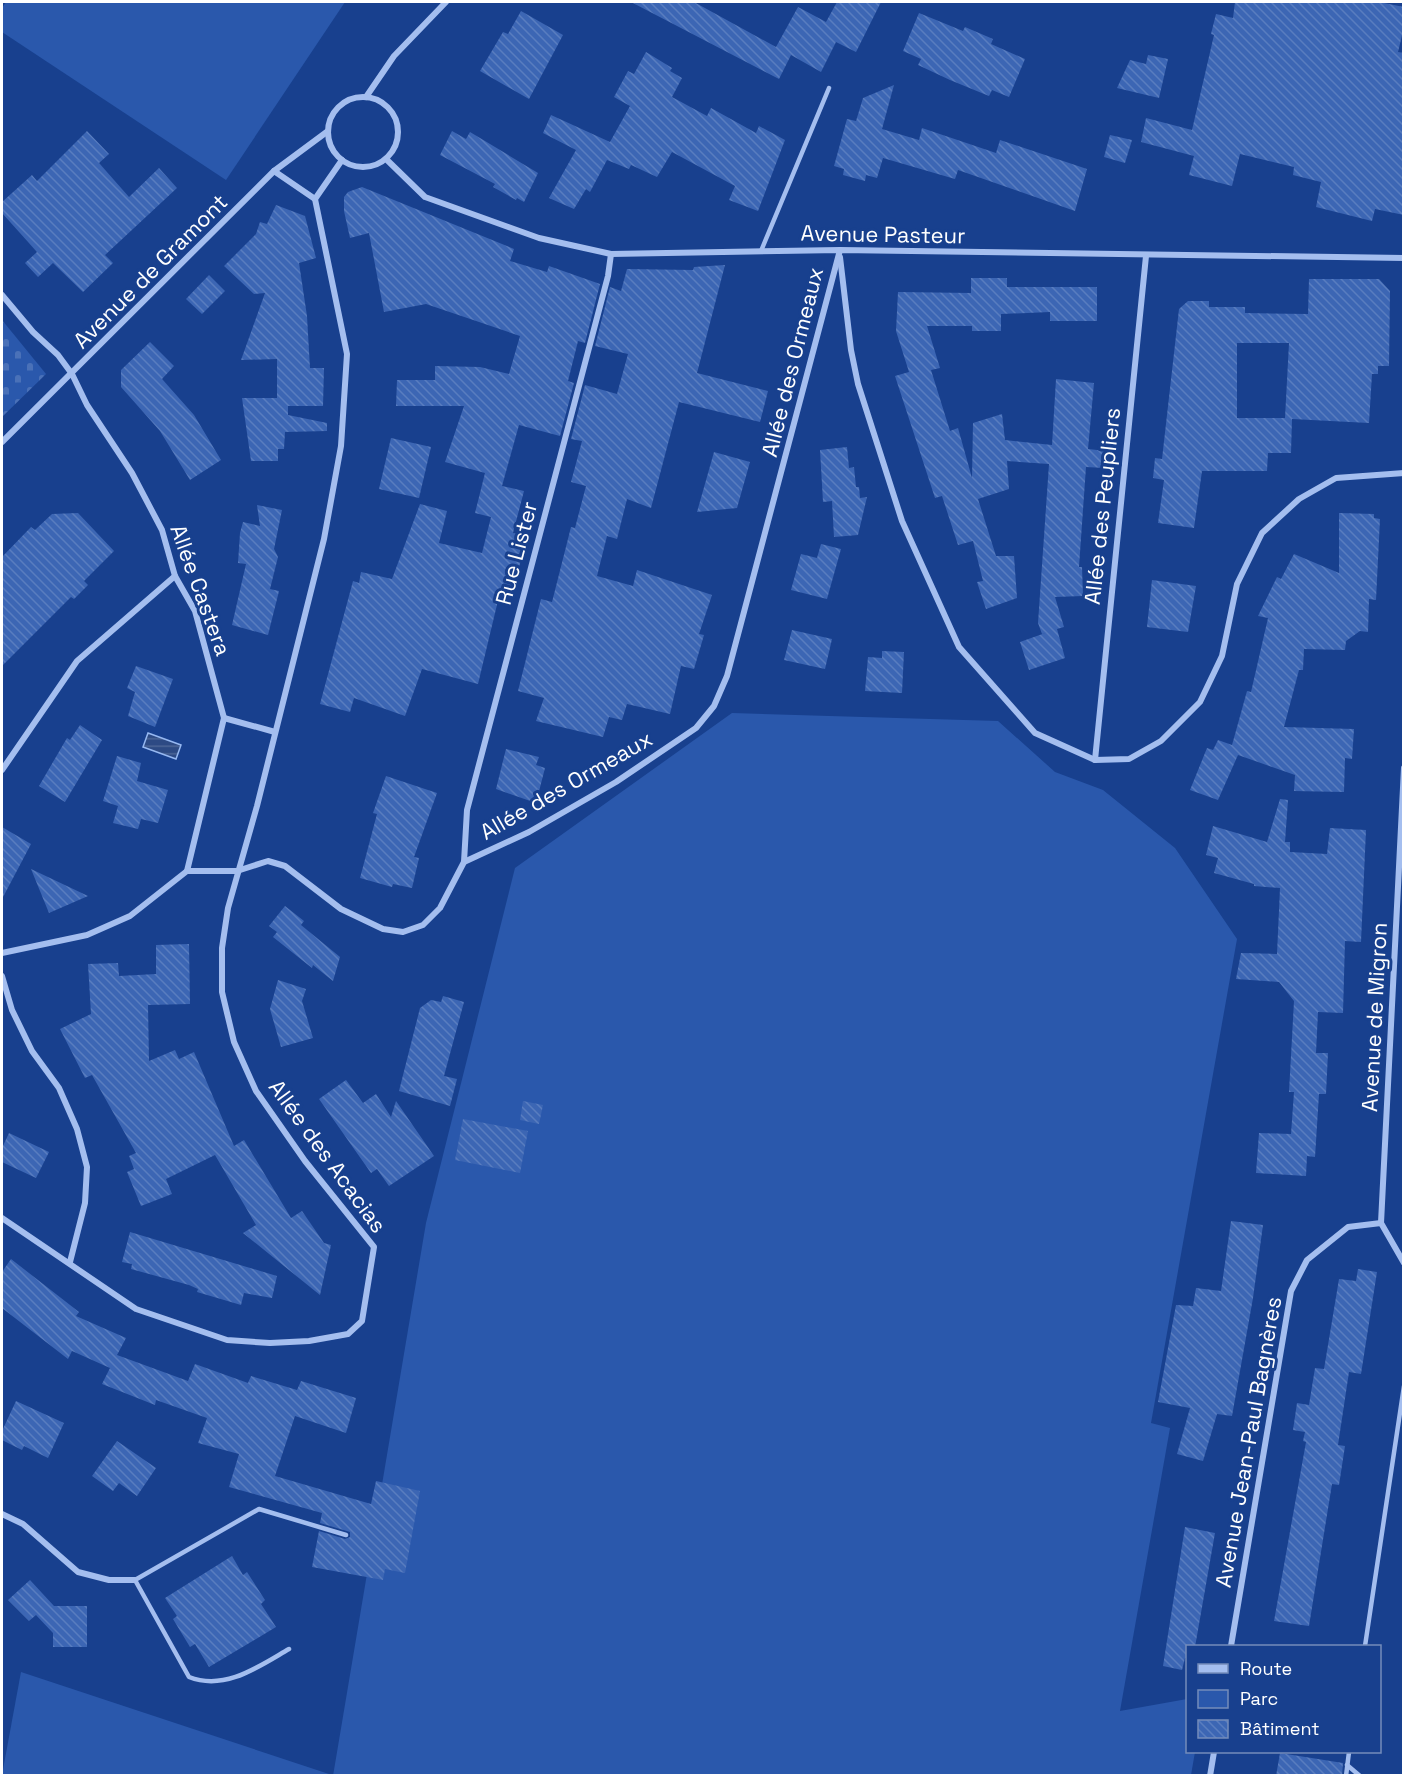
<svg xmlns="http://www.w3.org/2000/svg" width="1405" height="1777" font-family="'Space Grotesk',sans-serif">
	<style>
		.cemetery { fill: url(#cemetery-stones) }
		.green { fill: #2a58ac }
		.water { fill: url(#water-rules); stroke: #96b8f1; stroke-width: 1.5 }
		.building { fill: url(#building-back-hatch); fill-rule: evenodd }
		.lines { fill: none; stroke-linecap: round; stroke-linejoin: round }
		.service { stroke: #a4beef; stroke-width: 4.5 }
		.minor { stroke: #a4beef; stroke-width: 6 }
		.labels { text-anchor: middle; stroke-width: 6; stroke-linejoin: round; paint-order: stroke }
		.street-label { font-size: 22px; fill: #fff; stroke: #18408e }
	</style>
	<defs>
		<pattern id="cemetery-stones" width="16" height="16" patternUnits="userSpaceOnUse" patternTransform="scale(1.5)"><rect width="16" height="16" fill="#2a58ac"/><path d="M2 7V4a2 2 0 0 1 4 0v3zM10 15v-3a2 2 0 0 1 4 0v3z" fill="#4a71b8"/></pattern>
		<pattern id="water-rules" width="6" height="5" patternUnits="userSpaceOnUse" patternTransform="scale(1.5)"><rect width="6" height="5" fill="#2d4a84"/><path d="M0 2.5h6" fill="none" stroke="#4c6596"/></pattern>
		<pattern id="building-back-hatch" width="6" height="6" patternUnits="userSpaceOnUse" patternTransform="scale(1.5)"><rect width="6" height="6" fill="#3c66b4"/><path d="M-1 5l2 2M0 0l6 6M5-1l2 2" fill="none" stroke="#597dbf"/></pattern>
	</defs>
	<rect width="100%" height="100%" fill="#18408e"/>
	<path class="cemetery" d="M2,320L46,374L2,417Z"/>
	<g class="green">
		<path d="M6,2H345L226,180L2,32V8Z"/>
		<path d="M732,713L998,721L1055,772L1103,790L1175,848L1237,939L1151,1423L1170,1428L1120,1711L1187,1699L1188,1752H1195L1191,1775L333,1776L426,1223L515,868Z"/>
		<path d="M21,1672L332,1775H2Z"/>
	</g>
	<path class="water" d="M148,733L181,745L176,759L143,747Z"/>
	<g class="building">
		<path d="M631,2H694L776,47L798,7L826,22L837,2H881L856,52L836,42L821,72L791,55L779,79Z"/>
		<path d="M1235,2H1379L1404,7V27L1398,52L1404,53V215L1375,209L1372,221L1316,207L1321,182L1293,175L1294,167L1240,154L1232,186L1189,175L1194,156L1141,142L1146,118L1192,130L1214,35L1211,34L1216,14L1233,18Z"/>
		<path d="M521,11L563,35L529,99L480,71L503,32L508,34Z"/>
		<path d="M919,13L963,31L965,27L993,39L991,44L1025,59L1009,97L992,90L989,96L950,80L918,65L921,59L903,51Z"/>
		<path d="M646,52L672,68L670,71L682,78L672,97L707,116L711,108L756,133L759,126L785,140L758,211L729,200L735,186L672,152L657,177L631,165L629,169L607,160L590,192L586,189L574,209L549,198L576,150L543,133L551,115L610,142L630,106L614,97L628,71L634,74Z"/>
		<path d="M1148,55L1168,59L1159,98L1117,88L1130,60L1146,64Z"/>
		<path d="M894,85L882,129L919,140L922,128L996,153L1000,140L1087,169L1075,211L958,170L955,179L883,158L877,178L866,175L865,181L843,175L844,169L834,166L847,119L856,121L863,98Z"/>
		<path d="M87,131L109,154L99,163L129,197L159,168L177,188L105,255L113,263L83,292L53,263L38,277L25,263L37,252L2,213V202L32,175L37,181Z"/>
		<path d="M452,131L466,139L470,132L538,173L524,202L517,198L516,200L493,187L495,184L440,155Z"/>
		<path d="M1110,135L1132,140L1125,163L1104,157Z"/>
		<path d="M362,187L514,249L510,261L547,272L549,266L600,284L585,343L578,341L568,381L574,383L560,436L519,425L502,486L524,491L513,533L527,536L513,591L501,588L478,684L422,669L405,716L354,698L350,712L320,704L353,581L359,583L361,572L392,579L420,504L447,511L439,543L482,553L491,517L475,513L485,473L445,462L464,406H396L397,380H435V366L480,367L509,374L520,336L426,304L384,312L369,233L350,238L344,211V197L348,192Z"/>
		<path d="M276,205L305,216L316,258L299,263L307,316L310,368H324L323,406H288V415L327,423V431L285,432L284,449H278V461H251L242,398H277V359L241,360L265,293L254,294L224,266L256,234L260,222L267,224Z"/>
		<path d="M725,265L697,373L768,391L760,422L679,402L651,508L627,499L617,539L607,536L597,576L633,586L637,570L712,595L699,634L704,635L694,669L681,666L670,714L627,704L622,720L609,717L603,737L536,721L544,698L518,691L541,599L552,602L571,527L575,528L586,486L571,482L582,441L571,439L585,385L617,394L628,354L595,346L610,287L621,291L627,269L693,270L694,267Z"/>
		<path d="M209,275L225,291L202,314L186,299Z"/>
		<path d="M971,278H1007V287H1097V321H1050V312L1001,314V331H972V326H927L940,368L931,370L950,431L958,428L972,478L973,423L1002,414L1005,440L1052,445L1056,379L1094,383L1088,449L1106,451L1104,468L1086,467L1079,567H1082L1083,596L1055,597L1064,627L1057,629L1065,658L1029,670L1020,642L1048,632L1042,634L1038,623L1049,464L1007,461L1009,489L978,499L996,556H1014L1017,598L986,609L977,582L983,581L973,541L958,545L942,496L935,498L895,376L909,372L896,331L898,292L971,293Z"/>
		<path d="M1309,279H1379L1390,291L1389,366H1378V374H1372L1369,423L1292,419L1291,453H1268L1267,471H1202L1194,528L1158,523L1164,480L1153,478L1155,458L1162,459L1179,309L1188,301H1209V307H1245V313L1308,314ZM1237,343H1289L1285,418H1237Z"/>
		<path d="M150,342L174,366L162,379L194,415L221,460L190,480L160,431L121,387V370Z"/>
		<path d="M391,438L431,447L419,498L379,489Z"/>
		<path d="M847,447L849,468L854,467L856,487H859L860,498L867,497L858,535L834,537L832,501L823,502L820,450Z"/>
		<path d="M714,452L750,462L737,508L697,512Z"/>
		<path d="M257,505L282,510L274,549L278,557L270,589L279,591L268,635L232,625L246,564L238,563L240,533L243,522L260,526Z"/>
		<path d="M78,513L114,551L84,581L88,585L74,599L71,597L2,666V557L31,527L35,530L52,514Z"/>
		<path d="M1339,513L1374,514V518L1380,519L1376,600L1369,599L1368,632L1360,631L1346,641L1345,650L1304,649L1303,670H1299L1284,727L1354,729L1352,759L1345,758L1344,792L1294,791L1295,775L1238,755L1218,800L1190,790L1207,748L1213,750L1218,740L1232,745L1247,691L1251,692L1268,618L1258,616L1277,577L1281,579L1294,554L1339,573Z"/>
		<path d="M821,544L841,549L827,599L791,590L801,554L817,558Z"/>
		<path d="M1152,580L1196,586L1188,632L1147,627Z"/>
		<path d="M792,630L832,639L825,669L784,660Z"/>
		<path d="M882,651L904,652L902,693L865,691L868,657L882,658Z"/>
		<path d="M136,666L173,679L155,727L128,716L135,692L127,688Z"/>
		<path d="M80,725L102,740L65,802L39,786L67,738L70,740Z"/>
		<path d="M506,749L539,757L536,765L545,768L536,803L496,789Z"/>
		<path d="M117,756L141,763L137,781L168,790L158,823L141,819L138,829L113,823L118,806L103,801Z"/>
		<path d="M386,776L437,793L414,857L419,858L412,888L393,884L392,887L360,878L377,814L373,813Z"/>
		<path d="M1280,799L1288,800L1285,842H1290V852L1327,854L1330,828L1366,830L1361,942L1345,941L1343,1013L1318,1012L1316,1053H1328L1326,1094H1319L1315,1157L1307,1156L1306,1176L1256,1173L1259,1133L1291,1134L1294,1092H1289L1294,1001L1279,982L1236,979L1241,953L1277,954L1280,888L1254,886V884L1214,873L1218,858L1206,855L1213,826L1267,842Z"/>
		<path d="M2,827L31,844L2,899Z"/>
		<path d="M31,869L88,896L49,913Z"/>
		<path d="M285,906L304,921L301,925L340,957L333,981L313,965L312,968L273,937L277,932L269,926Z"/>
		<path d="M189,944L190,1004L148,1005L149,1061L175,1050L179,1059L194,1052L234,1146L244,1140L291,1218L302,1211L324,1243L331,1245L320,1295L243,1233L256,1225L215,1155L166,1179L172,1194L141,1206L127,1172L134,1169L129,1156L136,1153L92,1075L85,1078L60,1029L91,1014L88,964L118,963L119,976L156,974V945Z"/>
		<path d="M278,980L306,989L302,1001L313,1038L281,1047L270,1009Z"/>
		<path d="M443,996L464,1002L444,1076L457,1079L450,1106L399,1091L420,1008L431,1000L441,1002Z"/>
		<path d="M346,1080L363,1103L376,1094L391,1117L396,1101L434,1156L389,1186L377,1169L371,1173L319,1099Z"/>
		<path d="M523,1101L543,1105L539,1124L520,1120Z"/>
		<path d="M463,1119L528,1131L520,1173L455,1160Z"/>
		<path d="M9,1133L49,1152L36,1178L2,1162V1148Z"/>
		<path d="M1231,1221L1263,1225L1253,1298L1232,1416L1217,1414L1203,1461L1177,1454L1190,1408L1158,1402L1176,1305L1193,1306L1196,1288L1221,1291Z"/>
		<path d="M130,1232L277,1276L272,1298L244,1293L241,1305L197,1292L198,1289L189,1285L131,1269L132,1264L122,1262Z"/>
		<path d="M11,1259L79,1312L76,1316L126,1338L117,1355L188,1381L195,1364L248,1383L251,1376L297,1390L301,1381L356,1398L346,1433L295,1416L275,1476L371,1504L376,1481L420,1491L405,1573L385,1569L383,1580L312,1567L319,1531L345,1539L350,1537V1532L320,1523L322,1513L229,1487L239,1454L198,1443L207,1418L156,1400L155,1405L102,1384L110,1368L72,1351L68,1359L2,1308V1272Z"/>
		<path d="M1358,1269L1377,1272L1361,1374L1349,1372L1338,1445L1345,1446L1339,1485L1332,1484L1309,1626L1274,1621L1306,1442L1303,1441L1305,1432L1293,1430L1297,1403L1309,1405L1315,1368L1324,1369L1339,1279L1356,1281Z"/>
		<path d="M16,1401L64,1423L48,1458L24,1446L22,1450L2,1440V1431Z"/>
		<path d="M117,1441L156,1468L137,1496L119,1483L113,1491L92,1476Z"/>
		<path d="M1185,1527L1215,1533L1195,1647H1188V1658H1185L1182,1670L1163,1666Z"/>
		<path d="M232,1556L243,1575L247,1572L265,1600L261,1604L276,1627L209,1667L195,1644L190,1647L173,1619L177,1616L165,1598Z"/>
		<path d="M30,1580L54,1606H87V1647H53V1633L36,1615L29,1621L8,1600Z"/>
		<path d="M1280,1753L1343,1763L1342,1776H1276Z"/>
	</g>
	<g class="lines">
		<g class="service">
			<path d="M761,251L829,88"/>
			<path d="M1365,1646L1404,1386"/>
			<path d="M289,1649C258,1667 225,1691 189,1677L135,1580L259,1509L346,1535"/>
			<path d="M1347,1765L1360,1776"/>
			<path d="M1346,1776L1349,1752"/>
		</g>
		<g class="minor">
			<circle cx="363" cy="132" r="35"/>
			<path d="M366,97L394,56L446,2"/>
			<path d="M386,159L425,197L539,238L611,254L840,250L1404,258"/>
			<path d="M274,171L315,199"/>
			<path d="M840,257L851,350L858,384L902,521L959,647L1035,733L1095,760L1129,759L1161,741L1200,702L1222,656L1237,584L1262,533L1299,499L1336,478L1404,473"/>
			<path d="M2,295L33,332L58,355L72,374L87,405L132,473L162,530L175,576L195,611L224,718L187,871"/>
			<path d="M2,442L274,171L328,131"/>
			<path d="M224,718L275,732"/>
			<path d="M1095,760L1146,256"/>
			<path d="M1404,768L1381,1223L1404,1263"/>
			<path d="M2,770L77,661L175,576"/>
			<path d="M464,862L467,810L608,276L611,254"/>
			<path d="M2,953L87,935L130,916L187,871H237L268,861L285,866L341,909L383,929L403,932L423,925L440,908L464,862L529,832L616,782L696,728L714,706L727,676L840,250"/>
			<path d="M2,976L12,1010L32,1051L59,1088L77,1129L87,1167L85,1203L70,1262"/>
			<path d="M2,1218L136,1309L227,1340L270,1343L309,1341L348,1334L362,1321L374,1247L305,1161L256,1091L234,1042L222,992V948L228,908L257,806L324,539L341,446L347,354L315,199L342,160"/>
			<path d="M2,1514L23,1524L78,1572L109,1580H135"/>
			<path d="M1231,1646L1291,1291L1307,1260L1348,1227L1381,1223"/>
			<path d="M1210,1776L1214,1752"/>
		</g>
	</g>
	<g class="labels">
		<g class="street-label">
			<text transform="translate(883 234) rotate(1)" y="8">Avenue Pasteur</text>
			<text transform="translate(150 271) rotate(-45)" y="8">Avenue de Gramont</text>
			<text transform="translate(792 362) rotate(-76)" y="8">Allée des Ormeaux</text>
			<text transform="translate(1102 506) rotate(-84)" y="8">Allée des Peupliers</text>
			<text transform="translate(516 553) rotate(-75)" y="8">Rue Lister</text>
			<text transform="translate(201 590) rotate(70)" y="8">Allée Castera</text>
			<text transform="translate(566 785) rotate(-30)" y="8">Allée des Ormeaux</text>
			<text transform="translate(1374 1017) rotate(-87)" y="8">Avenue de Migron</text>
			<text transform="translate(328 1156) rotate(54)" y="8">Allée des Acacias</text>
			<text transform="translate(1248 1442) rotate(-80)" y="8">Avenue Jean-Paul Bagnères</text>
		</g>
	</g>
	<rect width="1405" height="1777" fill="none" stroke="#ffffff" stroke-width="6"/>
	<rect x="1186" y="1645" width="195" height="108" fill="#18408e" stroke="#748cbb" stroke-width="1.5"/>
	<rect x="1198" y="1664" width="30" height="9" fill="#a4beef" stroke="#748cbb" stroke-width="1.5"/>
	<text x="1240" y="1675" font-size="18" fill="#ffffff">Route</text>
	<rect x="1198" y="1690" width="30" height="18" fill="#2a58ac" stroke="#748cbb" stroke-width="1.5"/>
	<text x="1240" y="1705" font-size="18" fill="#ffffff">Parc</text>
	<rect x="1198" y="1720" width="30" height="18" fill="url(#building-back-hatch)" stroke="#748cbb" stroke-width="1.5"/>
	<text x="1240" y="1735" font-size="18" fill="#ffffff">Bâtiment</text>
</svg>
